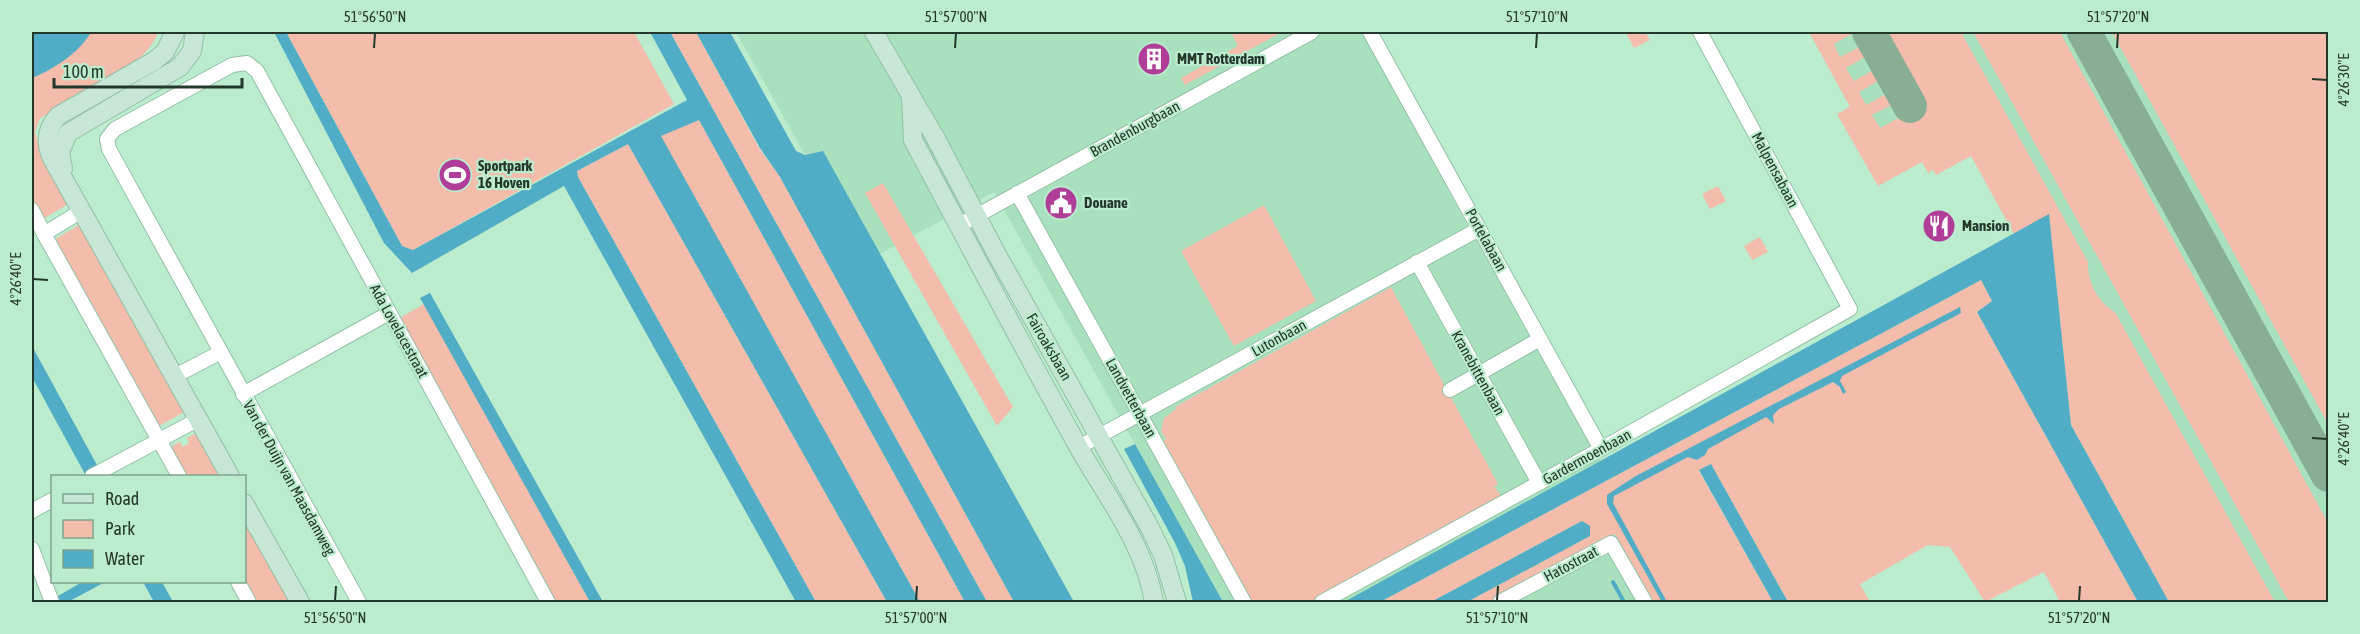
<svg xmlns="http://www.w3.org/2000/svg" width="2360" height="634" font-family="'Asap Condensed',sans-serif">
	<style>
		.built { fill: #a9e1bf }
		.green { fill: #f3bcab }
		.water { fill: #50adc5 }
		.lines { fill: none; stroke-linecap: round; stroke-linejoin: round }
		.stream { stroke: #50adc5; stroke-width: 4 }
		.taxiway { stroke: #88ae96; stroke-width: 34 }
		.street-casing { stroke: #92c0a4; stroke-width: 16 }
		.secondary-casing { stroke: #92c0a4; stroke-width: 20 }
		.street { stroke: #fff; stroke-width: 14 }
		.secondary { stroke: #c8e6d6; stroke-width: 18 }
		.ticks { fill: none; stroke: #24372b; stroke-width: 2 }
		.labels { text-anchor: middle; stroke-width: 4.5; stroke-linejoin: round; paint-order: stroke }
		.poi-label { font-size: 15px; font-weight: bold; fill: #24372b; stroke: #bbecce; text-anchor: start }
		.street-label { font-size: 15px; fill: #24372b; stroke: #bbecce }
		.neatline { fill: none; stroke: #24372b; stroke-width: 2 }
		.ticks-label { font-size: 15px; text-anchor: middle; fill: #24372b }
	</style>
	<rect width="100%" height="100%" fill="#bbecce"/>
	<g class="built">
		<path d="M736,32H1363L1460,212L1602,463L1344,602H1223L994,192L865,262Z"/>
		<path d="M1809,32H2328V602H2186L2060,227L1999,116L1889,176Z"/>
		<path d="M1610,525L1653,602H1467Z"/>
	</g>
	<g class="green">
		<path d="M32,32H158C146,69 74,100 40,118L35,132L38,141L70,203L43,219L32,198Z"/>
		<path d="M286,32H634L674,104L413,250L402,246Z"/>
		<path d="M670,32H696L759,148L780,177L1014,602H987Z"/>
		<path d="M1231,32H1282L1185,85L1181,78L1238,46Z"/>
		<path d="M1630,32H1645L1650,40L1634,48L1626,33Z"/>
		<path d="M1809,32H1855L1834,44L1840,57L1867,43L1872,53L1846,68L1854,81L1880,66L1885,77L1859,92L1866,105L1893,90L1899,101L1872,115L1880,128L1906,114L1910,120L1921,113L1876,32H1961L2088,262C2087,282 2099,304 2115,312L2275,602H2169L2071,425L2049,215L2014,234L1971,156L1936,175L1933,170L1928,173L1922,162L1878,186L1837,114L1850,107Z"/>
		<path d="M1973,32H2060L2328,523V602H2289Z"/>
		<path d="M2112,32H2328V424Z"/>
		<path d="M699,120L965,602H920L660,135Z"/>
		<path d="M628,144L887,602H816L578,177L577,171Z"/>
		<path d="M883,183L1013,407L997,426L865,193Z"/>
		<path d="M1718,186L1726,201L1710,209L1702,194Z"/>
		<path d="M1264,205L1316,301L1234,346L1181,251Z"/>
		<path d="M82,223L186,411L157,427L54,240Z"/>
		<path d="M1760,237L1768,252L1752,260L1744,246Z"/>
		<path d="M1981,280L1992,301L1977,312L2138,602H2060L2044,572L1985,602L1950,547L1928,545L1860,584L1870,602H1788L1711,464L1699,471L1773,602H1654L1615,534L1488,602H1467L1590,536L1582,521L1431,602H1380Z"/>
		<path d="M1391,287L1498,484L1494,486L1501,496L1310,602H1252L1163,441L1166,439L1161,431L1164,418L1176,409L1175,407Z"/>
		<path d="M424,304L590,602H554L398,319Z"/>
		<path d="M197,433L222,476H184L168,448L180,442L183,447L189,443L187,438Z"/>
		<path d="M245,518L291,602H254L244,582Z"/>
	</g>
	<g class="water">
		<path d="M32,32H91C79,53 54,69 32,78Z"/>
		<path d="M274,32H286L402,246L413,250L687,100L650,32H670L987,602H965L699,120L661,136L920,602H887L628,144L577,171L578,177L816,602H796L564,186L412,273L384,243Z"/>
		<path d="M696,32H730L796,151L805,155L823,151L1074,602H1014L780,177L760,148Z"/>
		<path d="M2049,214L2071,425L2169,602H2138L1977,312L1992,301L1981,280L1380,602H1344Z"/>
		<path d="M430,293L603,602H590L420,298Z"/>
		<path d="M1960,307L1961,313L1842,376L1840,381L1846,392L1843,394L1840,387L1833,382L1779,409L1773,415L1774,424L1766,417L1708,449L1705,455L1697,460L1688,457L1614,496L1613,503L1667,602H1662L1607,504V495L1634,477Z"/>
		<path d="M32,346L103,476H86L32,377Z"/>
		<path d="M1135,444L1223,602H1193L1185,566L1175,543L1124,449Z"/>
		<path d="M1711,464L1788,602H1773L1699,470Z"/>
		<path d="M1582,521L1590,526V536L1467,602H1431Z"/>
		<path d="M82,582H105L68,602H48Z"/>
		<path d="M143,582H162L173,602H154Z"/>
	</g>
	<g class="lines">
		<path class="stream" d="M1613,582L1624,602"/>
		<g class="taxiway">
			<path d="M1869,32L1910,106"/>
			<path d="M2084,32L2328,475"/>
		</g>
		<g class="street-casing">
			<g id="street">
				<path d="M1370,32L1601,449"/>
				<path d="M1017,193L1244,602"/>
				<path d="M32,210L44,234L83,210"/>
				<path d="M958,226L1312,32"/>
				<path d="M44,234L179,476"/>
				<path d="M1417,262L1539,483"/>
				<path d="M175,376L221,352"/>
				<path d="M1450,390L1540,339"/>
				<path d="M243,394L389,313"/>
				<path d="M1079,447L1479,229"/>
				<path d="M92,476L199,419"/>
				<path d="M32,511L52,500"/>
				<path d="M32,549L52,602"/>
				<path d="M238,582L249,602"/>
				<path d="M359,602L109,149L107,139L115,129L232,65L247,63L257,71L548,602"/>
				<path d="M1322,602L1601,449L1850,309L1700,32"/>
				<path d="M1500,602L1611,543L1645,602"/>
			</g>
		</g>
		<g class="secondary-casing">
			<g id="secondary">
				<path d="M175,32L165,52L154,61L58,116C46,129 45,144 53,160L230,476"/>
				<path d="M874,32L935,137L995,251L1150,528L1163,555L1177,602"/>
				<path d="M911,97L913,140C968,243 1022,346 1079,448C1107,497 1145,546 1154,602"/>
				<path d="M63,169L60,152L68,133L180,67L192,51L195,32"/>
				<path d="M244,503L300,602"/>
			</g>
		</g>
		<use href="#street" class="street"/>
		<use href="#secondary" class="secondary"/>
	</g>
	<path class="ticks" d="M374,48L375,33M955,48L956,33M1536,48L1537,33M2117,48L2118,33M2312,79L2327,80M33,279L48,280M2312,438L2327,439M335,601L336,586M916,601L917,586M1497,601L1498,586M2079,601L2080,586"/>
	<defs>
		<g id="building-disc" transform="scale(1.725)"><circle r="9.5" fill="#b03d97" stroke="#bbecce"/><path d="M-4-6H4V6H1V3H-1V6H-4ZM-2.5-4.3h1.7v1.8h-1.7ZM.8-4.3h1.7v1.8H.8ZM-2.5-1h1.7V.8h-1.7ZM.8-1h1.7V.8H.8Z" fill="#fff"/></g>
		<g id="stadium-disc" transform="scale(1.725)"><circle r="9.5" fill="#b03d97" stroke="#bbecce"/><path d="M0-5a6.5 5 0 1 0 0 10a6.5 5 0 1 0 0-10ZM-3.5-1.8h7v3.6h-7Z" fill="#fff"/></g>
		<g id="civic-disc" transform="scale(1.725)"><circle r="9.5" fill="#b03d97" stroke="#bbecce"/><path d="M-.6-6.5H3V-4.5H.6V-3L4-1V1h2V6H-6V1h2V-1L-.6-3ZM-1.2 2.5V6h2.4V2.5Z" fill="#fff"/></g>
		<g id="restaurant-disc" transform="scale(1.725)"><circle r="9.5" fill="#b03d97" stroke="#bbecce"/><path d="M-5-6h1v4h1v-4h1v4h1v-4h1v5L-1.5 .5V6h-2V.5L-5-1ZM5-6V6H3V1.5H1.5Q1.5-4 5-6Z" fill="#fff"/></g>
	</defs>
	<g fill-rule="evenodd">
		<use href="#building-disc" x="1154" y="59"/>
		<use href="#stadium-disc" x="455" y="175"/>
		<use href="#civic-disc" x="1061" y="203"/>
		<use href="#restaurant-disc" x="1939" y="226"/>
	</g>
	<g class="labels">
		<g class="poi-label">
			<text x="1177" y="64">MMT Rotterdam</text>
			<text x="478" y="171">Sportpark<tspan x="478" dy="17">16 Hoven</tspan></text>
			<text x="1084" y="208">Douane</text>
			<text x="1962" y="231">Mansion</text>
		</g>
		<g class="street-label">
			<text transform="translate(1135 129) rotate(-29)" y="5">Brandenburgbaan</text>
			<text transform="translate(1775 170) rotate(62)" y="5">Malpensabaan</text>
			<text transform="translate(1486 240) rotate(61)" y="5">Portelabaan</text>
			<text transform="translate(399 331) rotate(61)" y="5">Ada Lovelacestraat</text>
			<text transform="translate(1279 338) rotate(-29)" y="5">Lutonbaan</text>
			<text transform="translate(1049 347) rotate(60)" y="5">Fairoaksbaan</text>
			<text transform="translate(1478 373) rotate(61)" y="5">Kranebittenbaan</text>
			<text transform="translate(1131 398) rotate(61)" y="5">Landvetterbaan</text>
			<text transform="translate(1587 457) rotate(-29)" y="5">Gardermoenbaan</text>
			<text transform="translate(289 478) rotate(61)" y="5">Van der Duijn van Maasdamweg</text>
			<text transform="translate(1571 564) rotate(-28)" y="5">Hatostraat</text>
		</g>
	</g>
	<rect width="2360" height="634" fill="none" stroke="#bbecce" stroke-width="66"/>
	<rect x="51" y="475" width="195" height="108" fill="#bbecce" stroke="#7fa48d" stroke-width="1.5"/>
	<rect x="63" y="494" width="30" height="9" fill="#c8e6d6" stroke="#7fa48d" stroke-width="1.5"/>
	<text x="105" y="505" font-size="18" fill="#24372b">Road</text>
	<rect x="63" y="520" width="30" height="18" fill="#f3bcab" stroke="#7fa48d" stroke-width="1.5"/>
	<text x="105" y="535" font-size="18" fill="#24372b">Park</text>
	<rect x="63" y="550" width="30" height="18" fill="#50adc5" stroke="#7fa48d" stroke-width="1.5"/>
	<text x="105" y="565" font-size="18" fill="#24372b">Water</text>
	<path d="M54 78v9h188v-9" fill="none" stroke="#24372b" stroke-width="3"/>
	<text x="63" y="78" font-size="18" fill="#24372b" stroke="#bbecce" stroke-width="4.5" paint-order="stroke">100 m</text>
	<rect x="33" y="33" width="2294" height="568" class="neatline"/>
	<g class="ticks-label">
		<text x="375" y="22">51°56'50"N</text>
		<text x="956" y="22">51°57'00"N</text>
		<text x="1537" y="22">51°57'10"N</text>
		<text x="2118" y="22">51°57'20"N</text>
		<text transform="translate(2344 80) rotate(-90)" y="5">4°26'30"E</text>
		<text transform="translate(16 279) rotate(-90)" y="5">4°26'40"E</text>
		<text transform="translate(2344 439) rotate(-90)" y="5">4°26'40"E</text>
		<text x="335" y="623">51°56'50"N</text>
		<text x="916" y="623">51°57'00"N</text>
		<text x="1497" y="623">51°57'10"N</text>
		<text x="2079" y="623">51°57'20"N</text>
	</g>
</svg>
